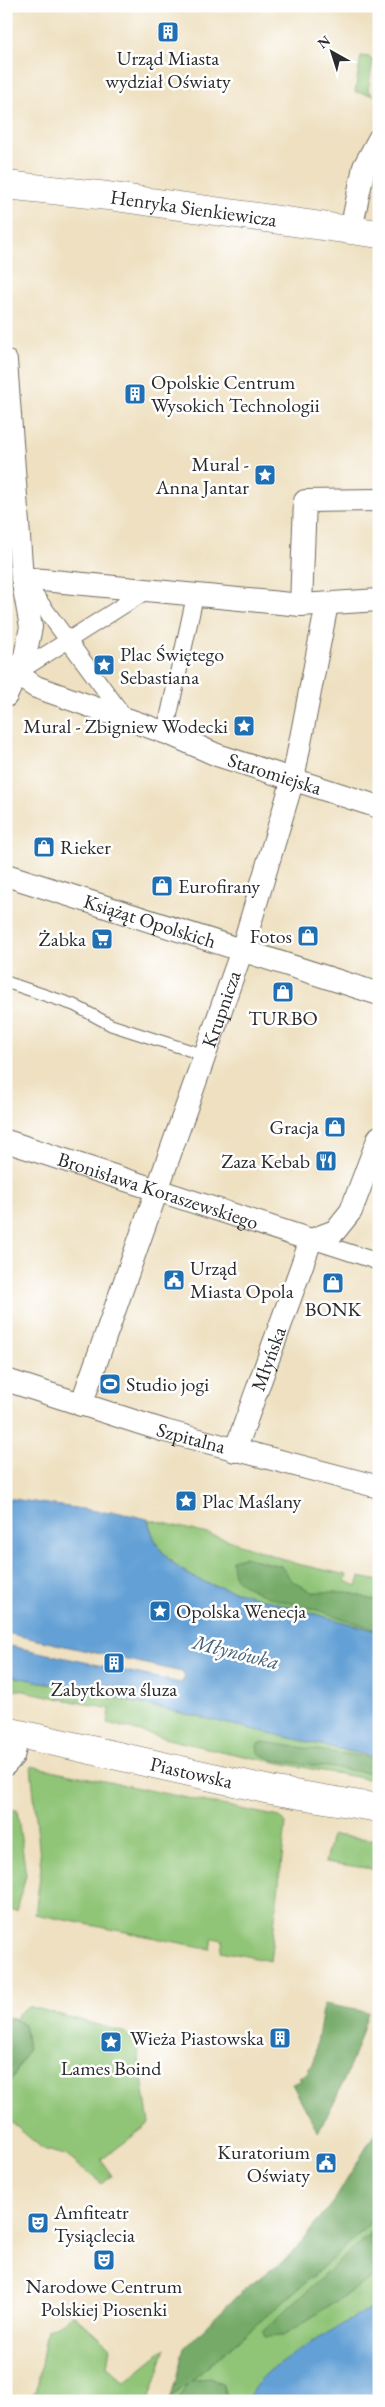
<svg xmlns="http://www.w3.org/2000/svg" width="385" height="2407" font-family="'EB Garamond',serif">
	<style>
		.green { fill: #90c577; stroke: #5e7851 }
		.forest { fill: #74aa68; stroke: #506a4a }
		.water { fill: #64a0d5; stroke: #486680 }
		.lines { fill: none; stroke-linecap: round; stroke-linejoin: round }
		.service-casing { stroke: #6f6a5f; stroke-width: 13 }
		.pedestrian-casing { stroke: #6f6a5f; stroke-width: 18 }
		.minor-casing { stroke: #6f6a5f; stroke-width: 24 }
		.tertiary-casing { stroke: #6f6a5f; stroke-width: 29 }
		.service { stroke: #fff; stroke-width: 11 }
		.pedestrian { stroke: #fff; stroke-width: 16 }
		.minor { stroke: #fff; stroke-width: 22 }
		.tertiary { stroke: #fff; stroke-width: 28 }
		.labels { text-anchor: middle; stroke-width: 5; stroke-linejoin: round; paint-order: stroke }
		.poi-label { font-size: 20px; fill: #2b2b2b; stroke: #fff; text-anchor: start }
		.street-label { font-size: 20px; fill: #2b2b2b; stroke: #fff }
		.water-label { font-size: 21px; font-style: italic; fill: #456077; stroke: #fff }
	</style>
	<rect width="100%" height="100%" fill="#fff"/>
	<filter id="ink" filterUnits="userSpaceOnUse"><feTurbulence type="fractalNoise" baseFrequency=".02" numOctaves="2"/><feDisplacementMap in="SourceGraphic" scale="10" xChannelSelector="R" yChannelSelector="G"/><feConvolveMatrix kernelMatrix="1 2 1 2 8 2 1 2 1" color-interpolation-filters="sRGB"/></filter>
	<filter id="wash" filterUnits="userSpaceOnUse"><feTurbulence type="fractalNoise" baseFrequency=".0096" numOctaves="4" result="noise"/><feDisplacementMap in="SourceGraphic" scale="20" xChannelSelector="R" yChannelSelector="G"/><feGaussianBlur stdDeviation="1.12" result="paint"/><feColorMatrix in="noise" values="0 0 0 0 0 0 0 0 0 0 0 0 0 0 0 0 0 1.4 0 .05"/><feComposite in="paint" operator="in"/></filter>
	<g filter="url(#wash)">
		<rect width="100%" height="100%" fill="#eee0c0"/>
		<g class="green">
			<path d="M361,56L369,57L373,61L368,90L373,95L355,92Z"/>
			<path d="M148,1519L223,1538L297,1564L347,1575L345,1581L357,1586L360,1577L379,1581V1632L209,1584C178,1572 155,1553 148,1519Z"/>
			<path d="M6,1675L71,1688L379,1758V1781C288,1765 197,1749 108,1723L110,1709L19,1690H6Z"/>
			<path d="M31,1766L280,1817L286,1824L270,1961L221,1951L223,1940L213,1938L211,1949L35,1914L41,1868Z"/>
			<path d="M6,1810H17L26,1875L17,1911L6,1909Z"/>
			<path d="M332,1835L379,1840V1870L325,1862Z"/>
			<path d="M28,2006L124,2032L137,2043L149,2124L101,2160L112,2176L102,2184L67,2156L43,2149L6,2118L7,2089L28,2049L24,2024L15,2020L18,2014Z"/>
			<path d="M379,2214V2401H168L339,2253Z"/>
			<path d="M72,2313L110,2347L107,2366L124,2382L166,2348L149,2401H28L37,2389L47,2329L64,2322Z"/>
		</g>
		<g class="forest">
			<path d="M244,1557L281,1566L291,1580L312,1592H348L379,1602V1631C359,1624 340,1617 320,1611C293,1603 261,1599 239,1581C233,1576 232,1568 232,1560Z"/>
			<path d="M263,1742L379,1759V1774L274,1760L258,1753L257,1745Z"/>
			<path d="M324,2004L368,2012C356,2055 340,2094 318,2132L292,2084L301,2081L299,2078L309,2072L307,2069L313,2064Z"/>
			<path d="M6,2016L24,2024L28,2049L6,2090Z"/>
			<path d="M379,2126V2214L339,2253L191,2381L209,2378L222,2383L228,2401H178L188,2383L171,2398L184,2348L242,2291L290,2256L336,2198Z"/>
			<path d="M379,2225V2273L283,2336L265,2337L263,2331Z"/>
		</g>
		<g class="water">
			<path d="M6,1498L110,1513L111,1511L148,1519C155,1553 177,1572 209,1584L379,1632V1758L71,1688L6,1675V1645L181,1683L185,1677L182,1672L6,1633Z"/>
			<path d="M379,2304V2401H248C254,2368 349,2322 379,2304Z"/>
		</g>
	</g>
	<g filter="url(#ink)">
		<g class="lines">
			<g class="service-casing">
				<path id="service" d="M6,982L74,1005L111,1025L204,1055"/>
			</g>
			<g class="pedestrian-casing">
				<g id="pedestrian">
					<path d="M25,582L126,719"/>
					<path d="M15,674L146,591"/>
					<path d="M165,733L195,596"/>
					<path d="M311,1240L379,1262"/>
				</g>
			</g>
			<g class="minor-casing">
				<g id="minor">
					<path d="M351,230L364,167L379,139"/>
					<path d="M6,361L22,578L31,627L25,656L6,696"/>
					<path d="M22,578L301,605L379,600"/>
					<path d="M301,605L305,501L379,500"/>
					<path id="s1" d="M16,674L36,687L172,735L217,755L379,807"/>
					<path id="s2" d="M6,875L379,994"/>
					<path id="s3" d="M6,1141L311,1240"/>
					<path d="M311,1240L335,1231L351,1211L379,1137"/>
					<path id="s4" d="M6,1380L165,1431L379,1487"/>
					<path id="s5" d="M81,1405L242,950L293,779L327,604"/>
					<path id="s6" d="M235,1451L311,1240"/>
					<path d="M6,1764L13,1756L19,1734"/>
				</g>
			</g>
			<g class="tertiary-casing">
				<g id="tertiary">
					<path id="s7" d="M6,185L108,196L379,234"/>
					<path id="s8" d="M6,1731L270,1790L379,1808"/>
				</g>
			</g>
			<use href="#service" class="service"/>
			<use href="#pedestrian" class="pedestrian"/>
			<use href="#minor" class="minor"/>
			<use href="#tertiary" class="tertiary"/>
		</g>
	</g>
	<defs>
		<g id="building-square" transform="scale(1.125)"><rect x="-9" y="-9" width="18" height="18" rx="4" fill="#1f6fb2" stroke="#fff"/><path d="M-4-6H4V6H1V3H-1V6H-4ZM-2.5-4.3h1.7v1.8h-1.7ZM.8-4.3h1.7v1.8H.8ZM-2.5-1h1.7V.8h-1.7ZM.8-1h1.7V.8H.8Z" fill="#fff"/></g>
		<g id="sight-square" transform="scale(1.125)"><rect x="-9" y="-9" width="18" height="18" rx="4" fill="#1f6fb2" stroke="#fff"/><path d="M0-6L1.8-2.2L6-1.7L2.9 1.2L3.7 5.4L0 3.3L-3.7 5.4L-2.9 1.2L-6-1.7L-1.8-2.2Z" fill="#fff"/></g>
		<g id="shop-square" transform="scale(1.125)"><rect x="-9" y="-9" width="18" height="18" rx="4" fill="#1f6fb2" stroke="#fff"/><path d="M-5-2.5h2.3a2.7 3.5 0 0 1 5.4 0H5L5.5 6h-11ZM-1.5-2.5h3a1.5 2.3 0 0 0-3 0Z" fill="#fff"/></g>
		<g id="supermarket-square" transform="scale(1.125)"><rect x="-9" y="-9" width="18" height="18" rx="4" fill="#1f6fb2" stroke="#fff"/><path d="M-6-5.5h2.5l.6 2H6L4.5 2H-2.5L-4.4-4H-6ZM-1.5 3.2a1.3 1.3 0 1 0 .1 0ZM3 3.2a1.3 1.3 0 1 0 .1 0Z" fill="#fff"/></g>
		<g id="restaurant-square" transform="scale(1.125)"><rect x="-9" y="-9" width="18" height="18" rx="4" fill="#1f6fb2" stroke="#fff"/><path d="M-5-6h1v4h1v-4h1v4h1v-4h1v5L-1.5 .5V6h-2V.5L-5-1ZM5-6V6H3V1.5H1.5Q1.5-4 5-6Z" fill="#fff"/></g>
		<g id="civic-square" transform="scale(1.125)"><rect x="-9" y="-9" width="18" height="18" rx="4" fill="#1f6fb2" stroke="#fff"/><path d="M-.6-6.5H3V-4.5H.6V-3L4-1V1h2V6H-6V1h2V-1L-.6-3ZM-1.2 2.5V6h2.4V2.5Z" fill="#fff"/></g>
		<g id="stadium-square" transform="scale(1.125)"><rect x="-9" y="-9" width="18" height="18" rx="4" fill="#1f6fb2" stroke="#fff"/><path d="M0-5a6.5 5 0 1 0 0 10a6.5 5 0 1 0 0-10ZM-3.5-1.8h7v3.6h-7Z" fill="#fff"/></g>
		<g id="theatre-square" transform="scale(1.125)"><rect x="-9" y="-9" width="18" height="18" rx="4" fill="#1f6fb2" stroke="#fff"/><path d="M-5-5.5Q0-4 5-5.5V0Q5 5 0 6Q-5 5-5 0ZM-3.3-2.5H-1v1.5H-3.3ZM1-2.5H3.3v1.5H1ZM-2.8 1Q0 5.5 2.8 1Z" fill="#fff"/></g>
	</defs>
	<g fill-rule="evenodd">
		<use href="#building-square" x="168" y="32"/>
		<use href="#building-square" x="135" y="394"/>
		<use href="#sight-square" x="265" y="475"/>
		<use href="#sight-square" x="104" y="665"/>
		<use href="#sight-square" x="244" y="726"/>
		<use href="#shop-square" x="44" y="847"/>
		<use href="#shop-square" x="162" y="886"/>
		<use href="#shop-square" x="308" y="936"/>
		<use href="#supermarket-square" x="102" y="939"/>
		<use href="#shop-square" x="283" y="992"/>
		<use href="#shop-square" x="335" y="1127"/>
		<use href="#restaurant-square" x="326" y="1161"/>
		<use href="#civic-square" x="174" y="1280"/>
		<use href="#shop-square" x="333" y="1283"/>
		<use href="#stadium-square" x="110" y="1384"/>
		<use href="#sight-square" x="186" y="1501"/>
		<use href="#sight-square" x="160" y="1611"/>
		<use href="#building-square" x="114" y="1663"/>
		<use href="#building-square" x="280" y="2038"/>
		<use href="#sight-square" x="111" y="2042"/>
		<use href="#civic-square" x="326" y="2163"/>
		<use href="#theatre-square" x="38" y="2223"/>
		<use href="#theatre-square" x="104" y="2260"/>
	</g>
	<g class="labels">
		<g class="poi-label">
			<text x="168" y="65" text-anchor="middle">Urząd Miasta<tspan x="168" dy="23">wydział Oświaty</tspan></text>
			<text x="151" y="389">Opolskie Centrum<tspan x="151" dy="23">Wysokich Technologii</tspan></text>
			<text x="249" y="471" text-anchor="end">Mural -<tspan x="249" dy="23">Anna Jantar</tspan></text>
			<text x="120" y="661">Plac Świętego<tspan x="120" dy="23">Sebastiana</tspan></text>
			<text x="228" y="733" text-anchor="end">Mural - Zbigniew Wodecki</text>
			<text x="60" y="854">Rieker</text>
			<text x="178" y="893">Eurofirany</text>
			<text x="292" y="943" text-anchor="end">Fotos</text>
			<text x="86" y="946" text-anchor="end">Żabka</text>
			<text x="283" y="1025" text-anchor="middle">TURBO</text>
			<text x="319" y="1134" text-anchor="end">Gracja</text>
			<text x="310" y="1168" text-anchor="end">Zaza Kebab</text>
			<text x="190" y="1275">Urząd<tspan x="190" dy="23">Miasta Opola</tspan></text>
			<text x="333" y="1316" text-anchor="middle">BONK</text>
			<text x="126" y="1391">Studio jogi</text>
			<text x="202" y="1508">Plac Maślany</text>
			<text x="176" y="1618">Opolska Wenecja</text>
			<text x="114" y="1696" text-anchor="middle">Zabytkowa śluza</text>
			<text x="264" y="2045" text-anchor="end">Wieża Piastowska</text>
			<text x="111" y="2075" text-anchor="middle">Lames Boind</text>
			<text x="310" y="2159" text-anchor="end">Kuratorium<tspan x="310" dy="23">Oświaty</tspan></text>
			<text x="54" y="2219">Amfiteatr<tspan x="54" dy="23">Tysiąclecia</tspan></text>
			<text x="104" y="2293" text-anchor="middle">Narodowe Centrum<tspan x="104" dy="23">Polskiej Piosenki</tspan></text>
		</g>
		<g class="street-label">
			<text dy="7" stroke="none"><textPath href="#s7" startOffset="189">Henryka Sienkiewicza</textPath></text>
			<text dy="7" stroke="none"><textPath href="#s1" startOffset="278">Staromiejska</textPath></text>
			<text dy="7" stroke="none"><textPath href="#s2" startOffset="151">Książąt Opolskich</textPath></text>
			<text dy="7" stroke="none"><textPath href="#s5" startOffset="420">Krupnicza</textPath></text>
			<text dy="7" stroke="none"><textPath href="#s3" startOffset="160">Bronisława Koraszewskiego</textPath></text>
			<text dy="7" stroke="none"><textPath href="#s6" startOffset="98">Młyńska</textPath></text>
			<text dy="7" stroke="none"><textPath href="#s4" startOffset="194">Szpitalna</textPath></text>
			<text dy="7" stroke="none"><textPath href="#s8" startOffset="190">Piastowska</textPath></text>
		</g>
		<g class="water-label">
			<text transform="translate(236 1652) rotate(14)" y="7">Młynówka</text>
		</g>
	</g>
	<rect width="385" height="2407" fill="none" stroke="#fff" stroke-width="25"/>
	<g transform="translate(332 52) rotate(321)" stroke="#ffffff" stroke-width="4" paint-order="stroke">
	<path d="M0-4L9 19L0 12L-9 19Z" fill="#2b2b2b"/>
	<text y="-8" font-size="14" font-weight="bold" text-anchor="middle" fill="#2b2b2b">N</text>
	</g>
</svg>
